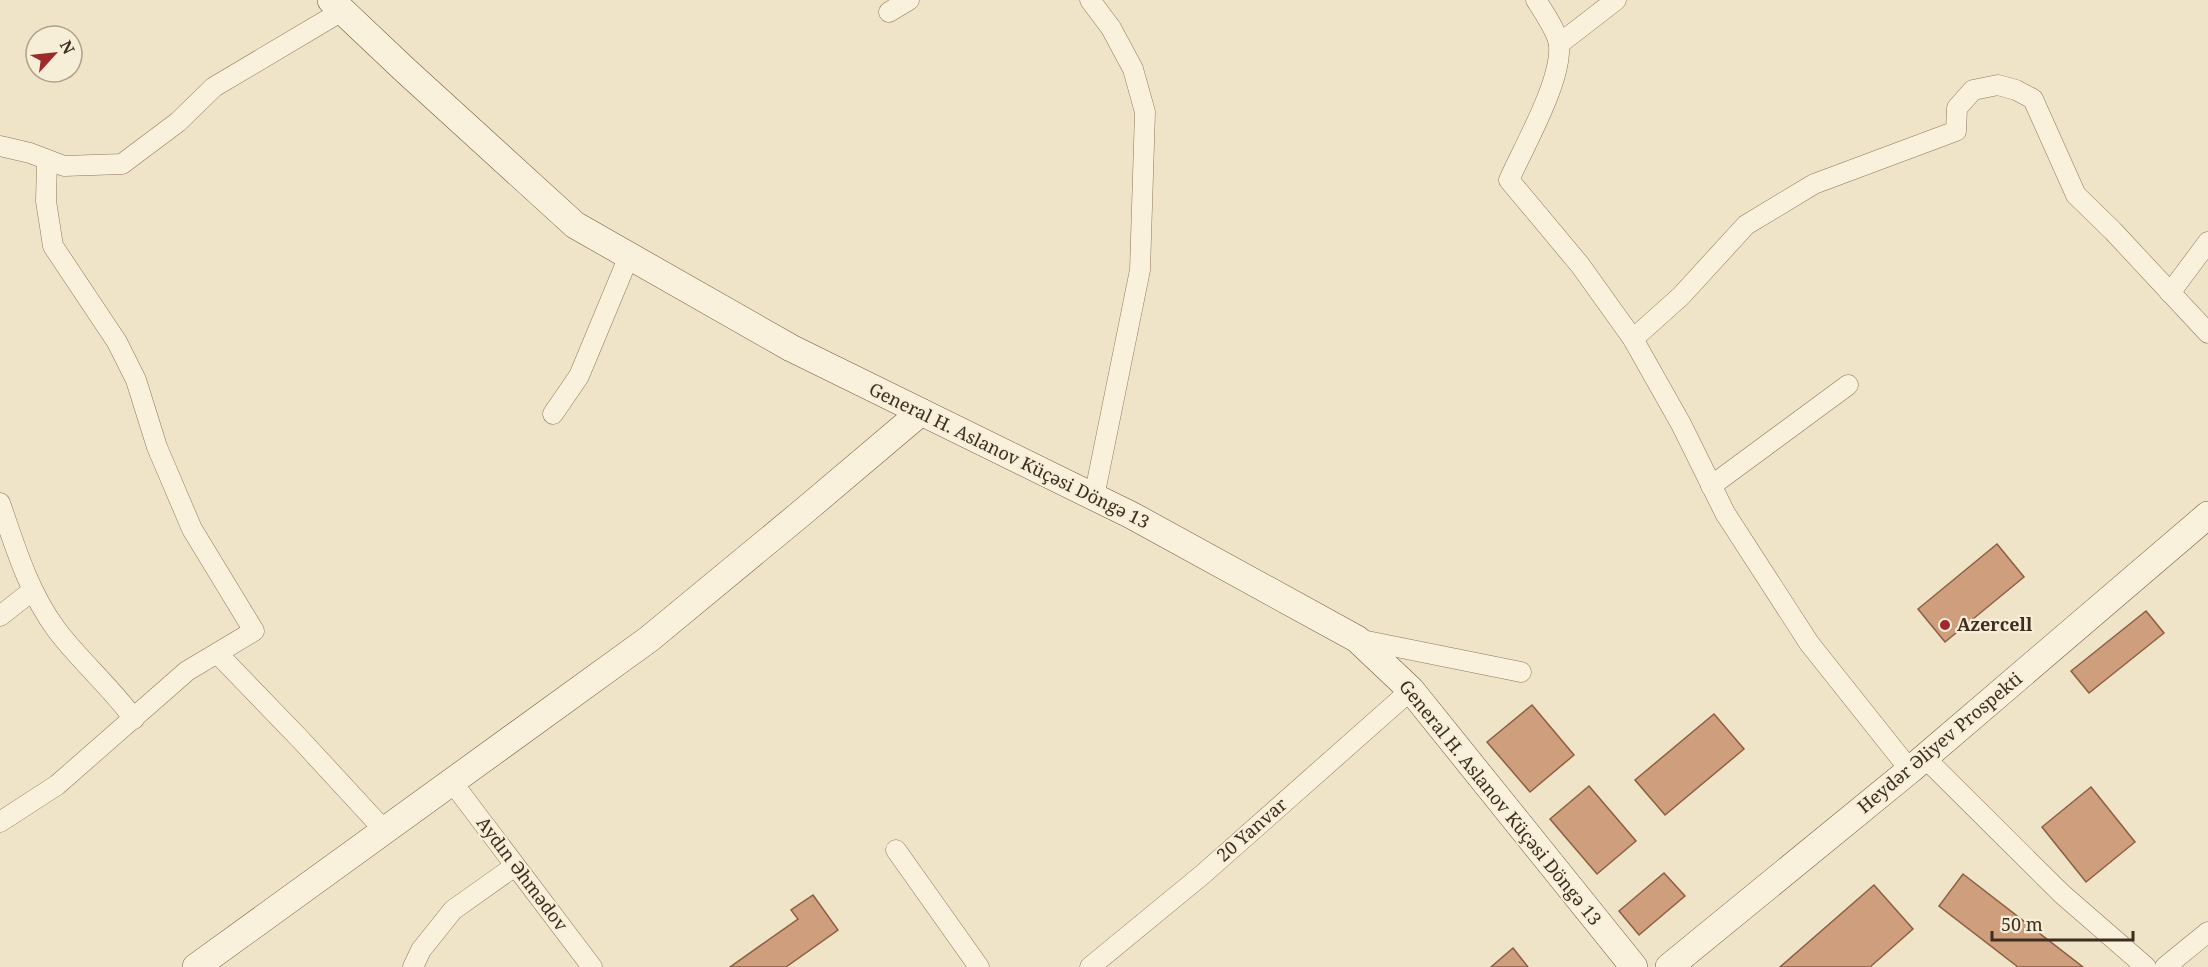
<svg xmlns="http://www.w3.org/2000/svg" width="2208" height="967" font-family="'Noto Serif',serif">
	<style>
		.building { fill: #cf9f7d; stroke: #8d5f41; stroke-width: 1.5 }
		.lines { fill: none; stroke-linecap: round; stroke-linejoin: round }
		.street-casing { stroke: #8d765c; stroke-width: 21 }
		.secondary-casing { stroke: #6f573f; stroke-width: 28 }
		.street { stroke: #faf1dc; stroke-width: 20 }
		.secondary { stroke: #faf1dc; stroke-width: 27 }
		.poi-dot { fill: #9e2a2b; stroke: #f7eed8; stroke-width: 2 }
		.labels { text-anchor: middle; stroke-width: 4.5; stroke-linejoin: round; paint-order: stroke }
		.street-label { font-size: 18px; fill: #3d2e20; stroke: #f7eed8 }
		.poi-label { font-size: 18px; font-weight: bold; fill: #3d2e20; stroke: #f7eed8; text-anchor: start }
	</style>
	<rect width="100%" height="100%" fill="#f0e4c8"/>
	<g class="building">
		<path d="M1997,544L2024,577L1945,642L1918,609Z"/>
		<path d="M2146,611L2164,633L2089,693L2071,671Z"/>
		<path d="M1532,705L1574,755L1530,792L1487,742Z"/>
		<path d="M1714,714L1744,749L1665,815L1635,780Z"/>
		<path d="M1589,786L1636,841L1597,874L1550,819Z"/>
		<path d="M2091,787L2135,842L2086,882L2042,827Z"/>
		<path d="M1664,873L1685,896L1639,935L1619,911Z"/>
		<path d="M1963,874L2083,967H2018L1939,906Z"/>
		<path d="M1874,885L1913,929L1870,967H1780Z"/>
		<path d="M813,895L838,930L786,967H730L798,919L791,910Z"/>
		<path d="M1513,948L1528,967H1491Z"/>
	</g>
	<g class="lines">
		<g class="street-casing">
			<g id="street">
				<path d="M1090,0L1111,28L1133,69L1145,112L1140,270L1094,497"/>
				<path d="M1536,0C1543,11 1558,33 1559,45C1562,81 1524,146 1509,180L1580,265L1633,339L1681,424L1725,513L1809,643L1910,770"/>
				<path d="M889,12L909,0"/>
				<path d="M1559,44L1616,0"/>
				<path d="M0,146L30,153L64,166L122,164L178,122L214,87L342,11"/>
				<path d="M2170,293L2208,242"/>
				<path d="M1633,339L1681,296L1746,225L1814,184L1956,131L1957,108L1973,90L1998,85L2016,90L2033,99L2076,195L2113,231L2208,333"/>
				<path d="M553,414L579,376L629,256"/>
				<path d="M1711,486L1848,385"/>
				<path d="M0,503C15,546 28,591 56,629C79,660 110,686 134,719"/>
				<path d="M0,616L32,591"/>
				<path d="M1357,639L1521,672"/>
				<path d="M218,654L301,740L384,830"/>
				<path d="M1924,757L2062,894L2146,967"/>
				<path d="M452,782L592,967"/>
				<path d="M0,822L57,785L187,671L254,631L192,529L157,447L136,380L117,342L53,246L46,201L47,160"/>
				<path d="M896,850L979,967"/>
				<path d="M413,967L421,950L453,910L515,866"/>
				<path d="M1090,967L1202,875L1411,690"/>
				<path d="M2165,967L2208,932"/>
			</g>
		</g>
		<g class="secondary-casing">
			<g id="secondary">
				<path d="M331,0L405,70L575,225L791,348L1131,515L1357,639L1411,690L1634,967"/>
				<path d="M196,967L649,639L804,511L921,412"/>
				<path d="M1669,967L1910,770L2208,515"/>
			</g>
		</g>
		<use href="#street" class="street"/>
		<use href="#secondary" class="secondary"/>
	</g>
	<circle class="poi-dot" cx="1945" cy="625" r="6"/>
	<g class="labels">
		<g class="street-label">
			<text transform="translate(1009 456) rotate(26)" y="6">General H. Aslanov Küçəsi Döngə 13</text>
			<text transform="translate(1940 743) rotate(-40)" y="6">Heydər Əliyev Prospekti</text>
			<text transform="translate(1500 803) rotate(51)" y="6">General H. Aslanov Küçəsi Döngə 13</text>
			<text transform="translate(1252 830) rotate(-41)" y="6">20 Yanvar</text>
			<text transform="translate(522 874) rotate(53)" y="6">Aydın Əhmədov</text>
		</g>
		<g class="poi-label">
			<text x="1957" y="631">Azercell</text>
		</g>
	</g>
	<g transform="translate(54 54) rotate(63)"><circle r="28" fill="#f7eed8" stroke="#ada18e" stroke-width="1.5"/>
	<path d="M0-4.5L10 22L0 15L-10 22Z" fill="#9e2a2b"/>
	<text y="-9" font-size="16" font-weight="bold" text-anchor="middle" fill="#3d2e20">N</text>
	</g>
	<path d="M1992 931v9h141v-9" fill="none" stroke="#3d2e20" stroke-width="3"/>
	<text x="2001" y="931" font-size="18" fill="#3d2e20" stroke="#f7eed8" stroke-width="4.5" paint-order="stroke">50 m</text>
</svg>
